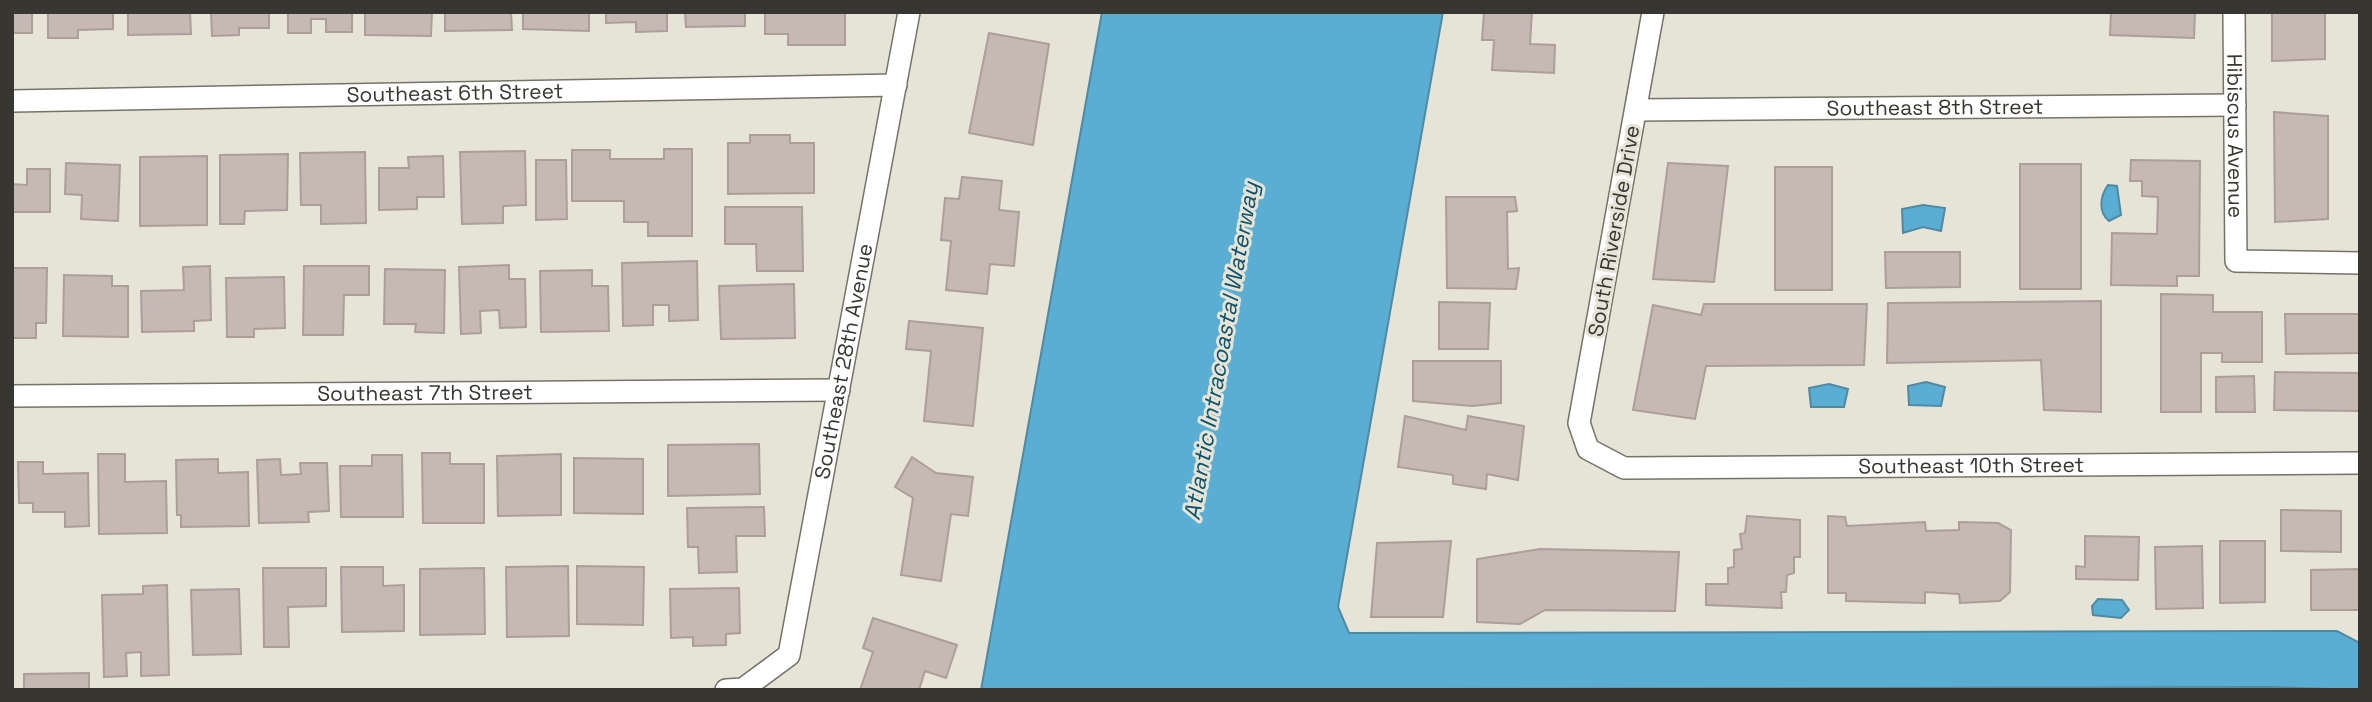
<svg xmlns="http://www.w3.org/2000/svg" width="2372" height="702" font-family="'Space Grotesk',sans-serif">
	<style>
		.water { fill: #5aaed3; stroke: #508aa2; stroke-width: 2 }
		.building { fill: #c6b9b4; stroke: #ac9f9a; stroke-width: 2 }
		.lines { fill: none; stroke-linecap: round; stroke-linejoin: round }
		.minor-casing { stroke: #767368; stroke-width: 24 }
		.minor { stroke: #fff; stroke-width: 21 }
		.labels { text-anchor: middle; stroke-width: 6; stroke-linejoin: round; paint-order: stroke }
		.street-label { font-size: 21px; fill: #373631; stroke: #e6e3d7 }
		.water-label { font-size: 23px; font-style: italic; fill: #0c526c; stroke: #e6e3d7 }
	</style>
	<rect width="100%" height="100%" fill="#e6e3d7"/>
	<g class="water">
		<path d="M1102,12H1443L1338,607L1349,633L2337,631L2360,643V690L2270,687L981,690Z"/>
		<path d="M2108,185L2117,186L2121,215L2109,221C2098,212 2100,196 2108,185Z"/>
		<path d="M1923,205L1945,208L1941,231L1923,227L1903,233L1902,209Z"/>
		<path d="M1926,382L1945,387L1941,406L1909,405L1908,386Z"/>
		<path d="M1829,384L1848,389L1844,407H1811L1809,388Z"/>
		<path d="M2098,599L2122,600L2129,610L2121,618L2093,615L2092,606Z"/>
	</g>
	<g class="building">
		<rect x="12" y="12" width="20" height="21"/>
		<path d="M48,12H113V29L78,30V38H48Z"/>
		<path d="M128,12H190L191,34L128,35Z"/>
		<path d="M211,12H269V28H239V35L212,36Z"/>
		<path d="M288,12H352V32H326V19H311V33H288Z"/>
		<path d="M365,12H432L431,36L365,35Z"/>
		<path d="M445,12H511L512,30L445,31Z"/>
		<path d="M523,12H589V31L523,29Z"/>
		<path d="M606,12H667V31L636,32V22L606,23Z"/>
		<path d="M685,12H745V26L686,27Z"/>
		<path d="M765,12H845V45H788V34H765Z"/>
		<path d="M1484,12H1532L1530,44L1555,45L1554,73L1492,70L1494,40H1482Z"/>
		<path d="M2111,12H2195L2194,38L2110,35Z"/>
		<path d="M2272,12H2325V59L2272,61Z"/>
		<path d="M989,33L1049,44L1033,145L969,133Z"/>
		<path d="M2274,112L2328,116V219L2275,222Z"/>
		<path d="M750,135H790V143H814V193L728,194V143H750Z"/>
		<path d="M664,149H692V236H648V222H624V201H572V150H610V159H664Z"/>
		<path d="M525,151L526,205L503,206V223L462,224L460,152Z"/>
		<path d="M365,152L366,223L321,224V205H301L300,153Z"/>
		<path d="M288,154L287,210L245,211L244,224H220V155Z"/>
		<path d="M207,156V225L140,226V157Z"/>
		<path d="M443,156L444,197H417V209L379,210V168H409L408,157Z"/>
		<path d="M536,160H566L567,219L536,220Z"/>
		<path d="M2131,160L2200,161L2199,276H2177V286L2111,285L2112,233L2157,234L2158,197L2142,196V181H2130Z"/>
		<path d="M66,163L120,165L118,221L81,219L82,195L65,194Z"/>
		<path d="M1668,163L1728,166L1714,282L1653,279Z"/>
		<rect x="2020" y="164" width="61" height="125"/>
		<rect x="1775" y="167" width="57" height="123"/>
		<path d="M27,169H50V212H12V184L27,185Z"/>
		<path d="M962,177L1002,181L999,210L1019,212L1014,266L990,264L987,294L946,290L951,241L941,240L945,198L959,199Z"/>
		<path d="M1446,197H1515L1517,211L1507,212L1508,269L1519,268L1516,289L1447,288Z"/>
		<path d="M725,207H802L803,271H757L756,244H725Z"/>
		<path d="M1885,252H1960V287L1886,288Z"/>
		<path d="M697,261L698,320L669,321V305H653V325L623,326L622,263Z"/>
		<path d="M509,265V279H525L526,327L500,328L499,310L480,311L481,333L461,334L459,267Z"/>
		<path d="M210,266L211,320L194,321V331L142,332L141,291L184,290L183,267Z"/>
		<path d="M304,266H369V295H344L343,335H303Z"/>
		<path d="M12,268H47L46,323H36V338H12Z"/>
		<path d="M385,269L445,270L444,333L415,332L416,324H384Z"/>
		<path d="M592,270V286H608L609,331L541,332L540,271Z"/>
		<path d="M64,275L112,276V286H128V337L63,336Z"/>
		<path d="M284,277L285,328L254,329V337H227L226,278Z"/>
		<path d="M794,284L795,338L721,339L719,286Z"/>
		<path d="M2161,294L2213,295V312H2262V362H2222V353H2201V412H2161Z"/>
		<path d="M2101,301V412L2044,410L2041,360L1887,363L1888,303Z"/>
		<path d="M1439,302L1490,303L1488,349H1439Z"/>
		<path d="M1704,304H1867L1864,365L1706,366L1695,419L1633,410L1653,305L1701,315Z"/>
		<path d="M2285,314H2360V353L2286,354Z"/>
		<path d="M909,321L983,328L973,426L924,421L931,351L906,349Z"/>
		<path d="M1413,361H1501V403L1472,406L1413,401Z"/>
		<path d="M2275,372L2360,373V411L2274,410Z"/>
		<path d="M2254,376L2255,412H2216V377Z"/>
		<path d="M1405,416L1466,430L1468,416L1524,426L1518,480L1487,474L1486,489L1453,484V475L1398,467Z"/>
		<path d="M759,444L760,494L668,496V445Z"/>
		<path d="M422,453H450V464H484V523H423Z"/>
		<path d="M98,454H125V482L166,481L167,533L99,534Z"/>
		<path d="M561,454V515L498,516L497,456Z"/>
		<path d="M372,455H402L403,517H341L340,466H372Z"/>
		<path d="M912,457L936,473L973,477L968,516L951,514L941,581L901,575L913,498L895,487Z"/>
		<path d="M574,458L643,459V514L574,513Z"/>
		<path d="M218,459V473L248,472L249,526L181,527V515H177L176,460Z"/>
		<path d="M280,459L281,475L301,474L300,463H327L329,511L308,512L309,522L259,523L257,460Z"/>
		<path d="M18,462H43V474L88,473L89,526L65,527V512H33V503H19Z"/>
		<path d="M764,507L765,536H736L737,572L699,573L698,547H688L687,508Z"/>
		<path d="M2281,510L2341,511V552L2281,551Z"/>
		<path d="M1747,516L1800,520V557H1794V573L1787,575L1786,592H1781L1782,608L1706,605V584H1728V568L1734,567V550L1742,549L1740,534L1745,533Z"/>
		<path d="M1828,516L1845,517L1847,526L1925,522L1926,531L1959,530V522L1998,523L2011,530L2010,592L2000,601L1960,603L1959,594L1925,592V603L1846,601V593H1828Z"/>
		<path d="M2085,536L2139,537L2138,580L2076,579V566L2085,567Z"/>
		<path d="M1451,541L1443,617H1371L1377,543Z"/>
		<path d="M2220,541H2265V602L2220,603Z"/>
		<path d="M2202,546L2203,608L2156,609L2155,547Z"/>
		<path d="M1540,549L1679,552L1675,611L1545,610L1520,624L1477,622V559Z"/>
		<path d="M568,566L569,636L507,637L506,567Z"/>
		<path d="M577,566L644,567L643,625L577,624Z"/>
		<path d="M341,567H383V586L404,585V631L342,632Z"/>
		<path d="M263,568H326V606L288,607L289,647H264Z"/>
		<path d="M484,568L485,634L420,635V569Z"/>
		<path d="M2360,569V610H2311V570Z"/>
		<path d="M167,585L169,675L141,676V652L126,653L127,676L104,677L102,595L143,594V586Z"/>
		<path d="M739,588L740,633L726,634V645L693,646V637L671,638L670,589Z"/>
		<path d="M239,589L241,654L193,655L191,590Z"/>
		<path d="M873,618L957,645L946,678L925,671L919,690H860L873,652L863,648Z"/>
		<path d="M89,673V690H24V674Z"/>
	</g>
	<g class="lines">
		<g class="minor-casing">
			<g id="minor">
				<path id="s1" d="M1653,12L1579,423L1588,449L1624,468L2360,463"/>
				<path id="s2" d="M2234,12L2236,261L2360,263"/>
				<path id="s3" d="M12,101L896,85"/>
				<path id="s4" d="M1636,110L2235,105"/>
				<path id="s5" d="M12,396L839,390"/>
				<path id="s6" d="M726,690L743,689L789,655L909,12"/>
			</g>
		</g>
		<use href="#minor" class="minor"/>
	</g>
	<g class="labels">
		<g class="street-label">
			<text dy="7" stroke="none"><textPath href="#s3" startOffset="443">Southeast 6th Street</textPath></text>
			<text dy="7" stroke="none"><textPath href="#s4" startOffset="299">Southeast 8th Street</textPath></text>
			<text dy="7" stroke="none"><textPath href="#s2" startOffset="124">Hibiscus Avenue</textPath></text>
			<text transform="translate(1614 231) rotate(-80)" y="7">South Riverside Drive</text>
			<text dy="7" stroke="none"><textPath href="#s6" startOffset="373">Southeast 28th Avenue</textPath></text>
			<text dy="7" stroke="none"><textPath href="#s5" startOffset="413">Southeast 7th Street</textPath></text>
			<text dy="7" stroke="none"><textPath href="#s1" startOffset="833">Southeast 10th Street</textPath></text>
		</g>
		<g class="water-label">
			<text transform="translate(1221 351) rotate(-80)" y="8">Atlantic Intracoastal Waterway</text>
		</g>
	</g>
	<rect width="2372" height="702" fill="none" stroke="#373631" stroke-width="28"/>
</svg>
